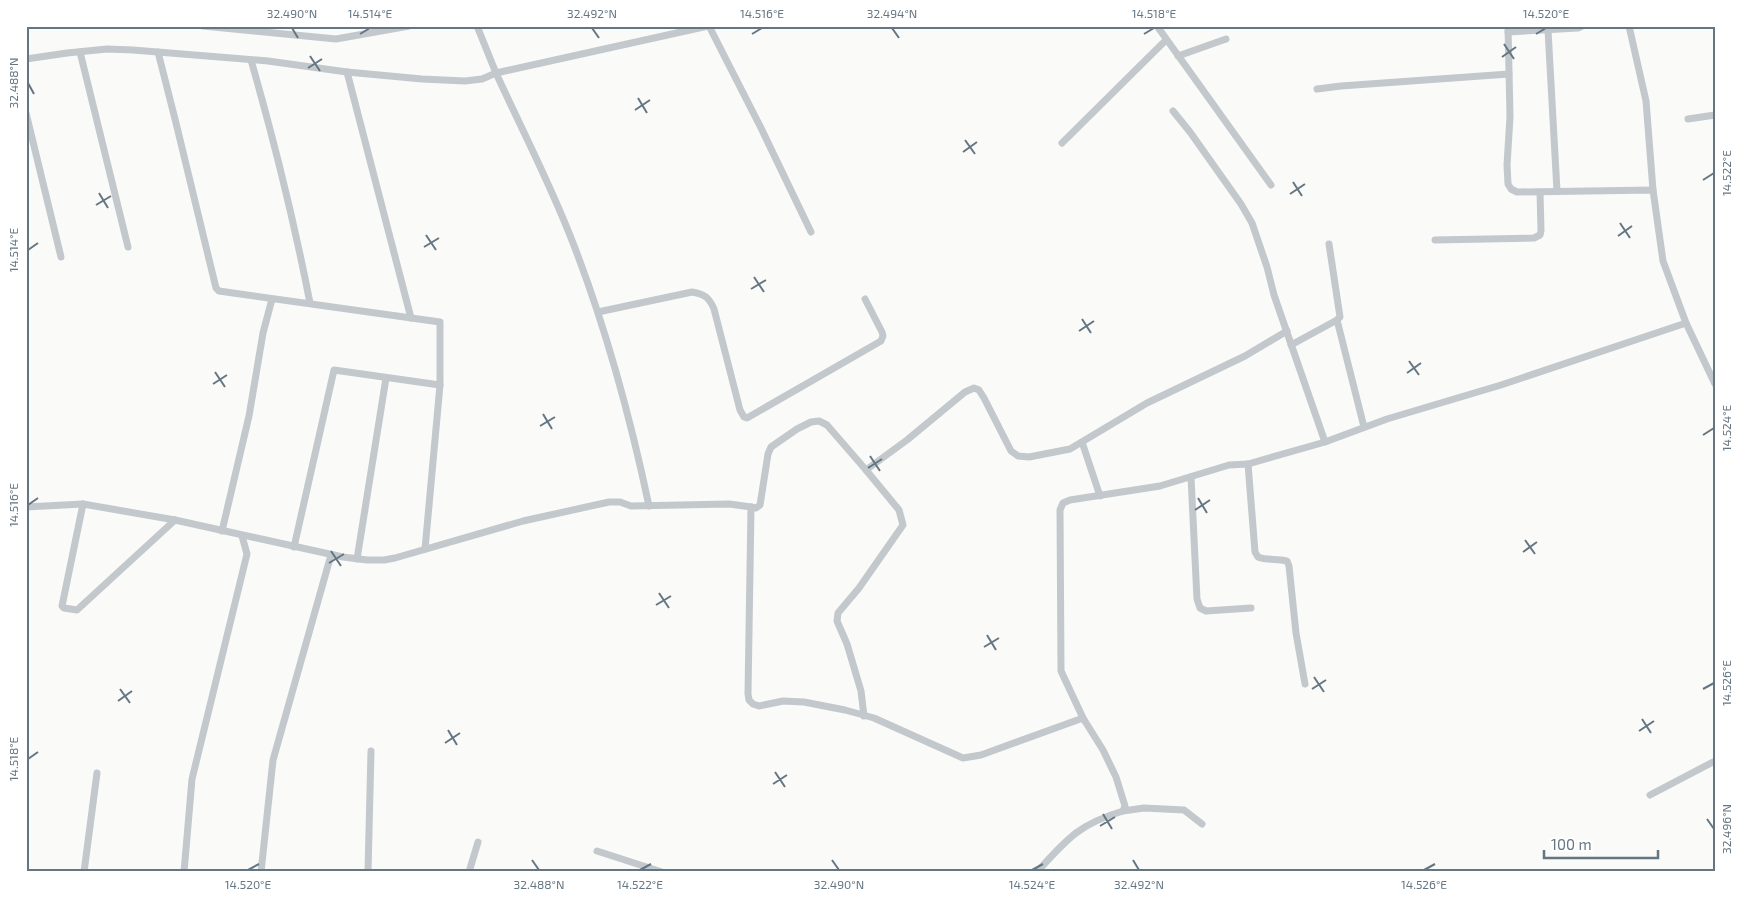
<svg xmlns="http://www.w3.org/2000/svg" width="1741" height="898" font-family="'Exo 2',sans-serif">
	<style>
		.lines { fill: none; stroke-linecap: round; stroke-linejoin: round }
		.minor { stroke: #c3c8cc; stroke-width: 7 }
		.ticks { fill: none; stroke: #657683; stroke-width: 2 }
		.neatline { fill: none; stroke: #657683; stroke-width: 2 }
		.ticks-label { font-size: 12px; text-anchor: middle; fill: #657683 }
	</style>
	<rect width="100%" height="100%" fill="#fafaf8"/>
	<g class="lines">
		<g class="minor">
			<path d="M203,26L336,39L409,26"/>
			<path d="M709,26L761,128L811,232"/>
			<path d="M1157,26L1271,185"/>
			<path d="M1508,26L1510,117L1507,165L1508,184L1511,189L1517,192L1653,190L1663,261L1686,323"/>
			<path d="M1629,26L1646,101L1653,190"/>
			<path d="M1548,30L1557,191"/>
			<path d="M1508,32L1578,28L1582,26"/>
			<path d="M80,52L128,247"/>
			<path d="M158,52L176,123L216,288L219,291L440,322V385L425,549"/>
			<path d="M1178,56L1226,39"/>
			<path d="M26,59L67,53L107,49L133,50L268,61L347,72"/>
			<path d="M251,60C274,140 294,221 310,303"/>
			<path d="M1317,89L1341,86L1509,74"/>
			<path d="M1173,111L1190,132L1241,204L1252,223L1267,267L1274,295L1325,442"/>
			<path d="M26,113L61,257"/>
			<path d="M1688,119L1715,115"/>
			<path d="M1062,143L1166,40"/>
			<path d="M1435,240L1534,238L1540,235L1541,231L1540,192"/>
			<path d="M1329,244L1340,317L1337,320"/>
			<path d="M598,312L692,292C704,294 709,297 714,309L740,410L744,417L747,418L881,341L883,336L882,332L865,299"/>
			<path d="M411,318L347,72L422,79L465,81L482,79L496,73L477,26"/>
			<path d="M1291,345L1337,320L1364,427"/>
			<path d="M1082,442L1100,496"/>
			<path d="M1248,464L1255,552L1258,557C1267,561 1277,558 1287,561L1289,566L1296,633L1305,684"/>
			<path d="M1191,477L1197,599L1200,608L1206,611L1251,608"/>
			<path d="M83,504L62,606L64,608L77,610L175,520"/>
			<path d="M649,506C630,416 606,328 573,243C551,185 522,130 496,73L708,26"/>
			<path d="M26,507L83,504L175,520L343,557L367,560H384L395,558L523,521L609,502H620L631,506L729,504L751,507L748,694L749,700L753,704L759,706L783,701L804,702L845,710L874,718L963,758L981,755L1083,718"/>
			<path d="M751,507L756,508L760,505L768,454L771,447L797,429L811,422L819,421L827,425L866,470L907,440L965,392L974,388L979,390L984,398L1011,451L1018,456L1029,457L1070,449L1147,403L1245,356L1287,331"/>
			<path d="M222,531L249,416L263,333L272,299"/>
			<path d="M294,547L334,370L440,385"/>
			<path d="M357,559L386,378"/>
			<path d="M864,716L861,691L847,644L837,621L838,613L859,588L903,525L899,510L866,470"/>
			<path d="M1650,795L1715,761"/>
			<path d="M1123,811L1144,808L1184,810L1202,824"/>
			<path d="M597,851L662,872"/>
			<path d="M84,872L97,773"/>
			<path d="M184,872L192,779L247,554L242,536"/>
			<path d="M261,872L273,760L331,555"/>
			<path d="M368,872L371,751"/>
			<path d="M469,872L478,842"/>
			<path d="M1037,872C1067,839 1079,824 1123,811L1125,806L1116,777L1103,750L1083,718L1061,671L1060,510L1063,503L1070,500L1160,486L1229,465L1248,464L1325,442L1387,419L1501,385L1686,323L1715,384"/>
		</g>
	</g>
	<path class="ticks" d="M292,28L298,38M592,28L599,38M892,28L899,38M360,34L370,28M752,34L762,28M1144,34L1154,28M1536,34L1546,28M1504,44L1514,59M310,56L320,71M1502,57L1516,47M308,68L322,59M28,83L34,94M638,98L647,113M635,110L650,100M965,140L975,154M963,152L977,142M1703,180L1714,173M1293,182L1302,196M99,193L108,208M1290,194L1305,184M96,205L111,196M1620,223L1630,238M426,235L436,250M1618,236L1632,226M424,247L439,238M28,250L38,243M754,277L764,292M751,289L766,280M1082,319L1091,333M1079,331L1094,321M1409,361L1419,375M215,372L225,387M1407,373L1421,363M213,384L227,375M543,414L552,429M540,426L555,417M1703,435L1714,428M870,456L880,471M868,468L882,459M1198,498L1207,513M28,505L38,498M1195,510L1210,500M1525,540L1535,554M331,551L341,566M1523,552L1537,542M329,563L344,554M659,593L669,608M656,605L671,596M987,635L996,650M984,647L999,638M1314,677L1324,692M120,689L130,703M1312,689L1326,680M1703,689L1714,683M118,701L132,691M1642,719L1651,733M448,730L457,745M1639,731L1654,721M445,743L460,733M28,759L38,752M775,772L785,787M773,784L787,775M1103,814L1112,829M1707,819L1714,829M1100,826L1115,817M532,860L539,870M832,860L839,870M1133,860L1139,870M248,870L259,864M640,870L651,864M1032,870L1043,864M1424,870L1435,864"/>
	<rect width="1741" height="898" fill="none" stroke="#ffffff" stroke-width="55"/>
	<path d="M1544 850v8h114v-8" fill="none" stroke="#657683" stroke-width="2.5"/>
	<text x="1551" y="850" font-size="15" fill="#657683" stroke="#ffffff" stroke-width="4" paint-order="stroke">100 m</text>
	<rect x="28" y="28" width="1686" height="842" class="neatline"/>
	<g class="ticks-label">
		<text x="292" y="18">32.490°N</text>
		<text x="370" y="18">14.514°E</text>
		<text x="592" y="18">32.492°N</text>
		<text x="762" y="18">14.516°E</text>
		<text x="892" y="18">32.494°N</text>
		<text x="1154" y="18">14.518°E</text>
		<text x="1546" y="18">14.520°E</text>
		<text transform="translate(14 83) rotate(-90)" y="4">32.488°N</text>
		<text transform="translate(1727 173) rotate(-90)" y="4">14.522°E</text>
		<text transform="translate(14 250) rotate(-90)" y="4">14.514°E</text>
		<text transform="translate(1727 428) rotate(-90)" y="4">14.524°E</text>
		<text transform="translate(14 505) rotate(-90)" y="4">14.516°E</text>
		<text transform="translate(1727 683) rotate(-90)" y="4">14.526°E</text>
		<text transform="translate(14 759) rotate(-90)" y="4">14.518°E</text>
		<text transform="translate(1727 829) rotate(-90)" y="4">32.496°N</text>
		<text x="248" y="889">14.520°E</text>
		<text x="539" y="889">32.488°N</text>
		<text x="640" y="889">14.522°E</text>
		<text x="839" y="889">32.490°N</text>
		<text x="1032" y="889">14.524°E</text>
		<text x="1139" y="889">32.492°N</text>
		<text x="1424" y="889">14.526°E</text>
	</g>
</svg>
